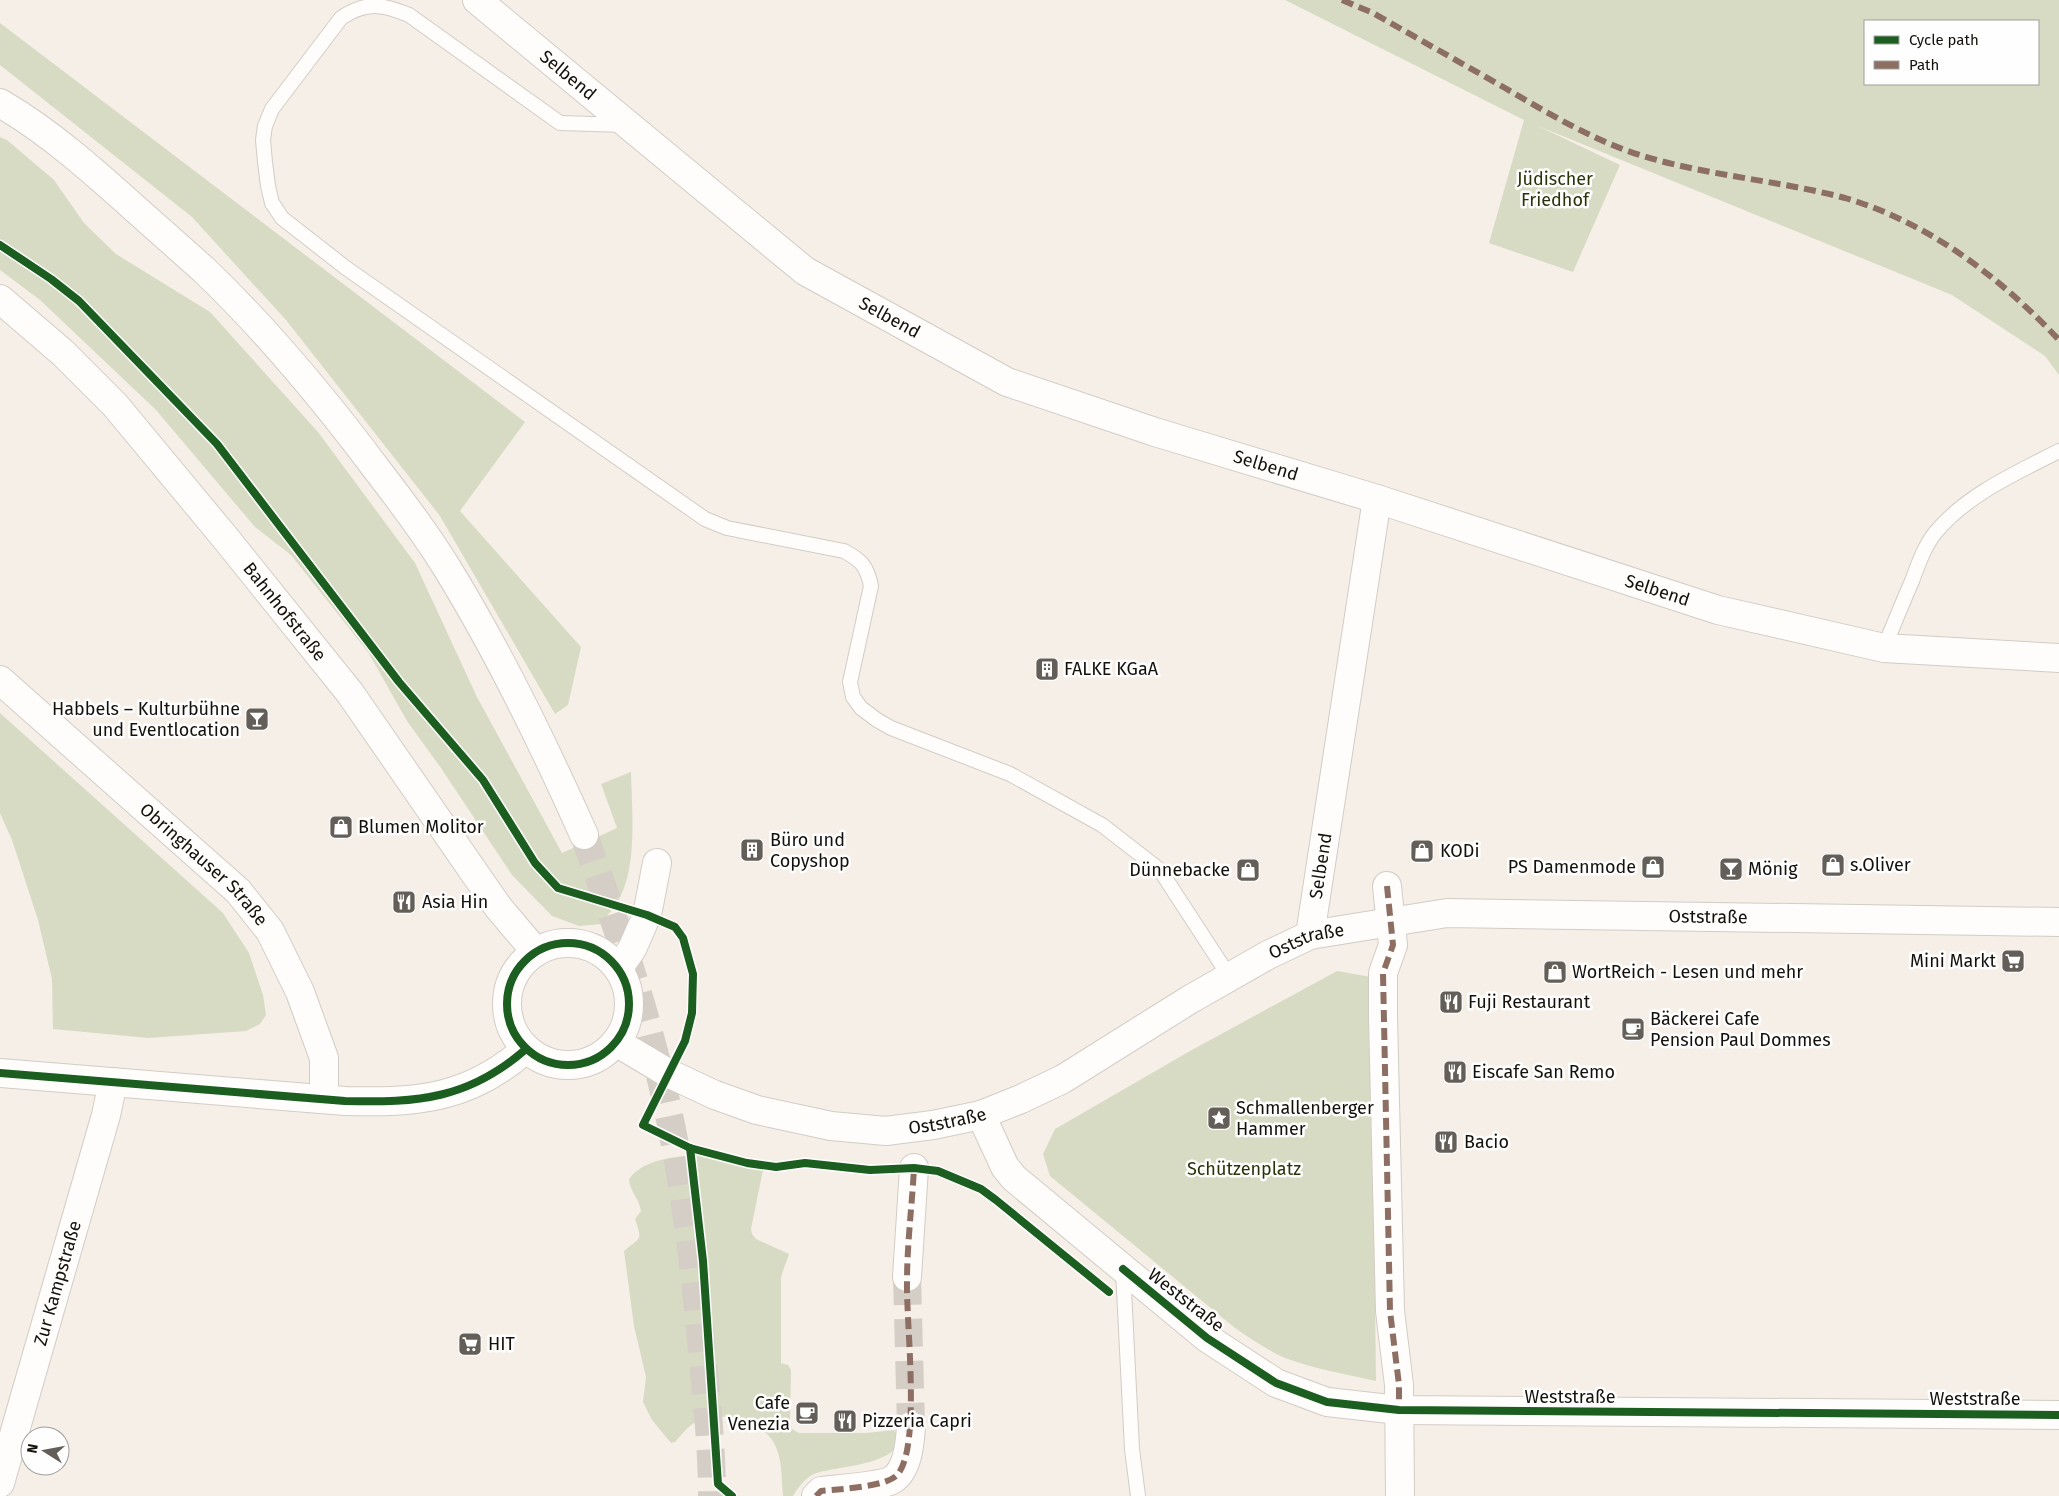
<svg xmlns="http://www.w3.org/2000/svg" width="2059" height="1496" font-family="'Fira Sans',sans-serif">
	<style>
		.green { fill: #d8dbc3; fill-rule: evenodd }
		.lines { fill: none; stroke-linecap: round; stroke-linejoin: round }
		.street-tunnel { stroke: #d4cec6; stroke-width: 28; stroke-dasharray: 28 14; stroke-linecap: butt }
		.primary-tunnel { stroke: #d4cec6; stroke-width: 28; stroke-dasharray: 28 14; stroke-linecap: butt }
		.lane-casing { stroke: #d2ccc6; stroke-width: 16 }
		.street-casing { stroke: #d2ccc6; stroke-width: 30 }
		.secondary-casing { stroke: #d2ccc6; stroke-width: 30 }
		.primary-casing { stroke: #d2ccc6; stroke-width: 30 }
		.lane { stroke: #fefdfb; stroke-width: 14 }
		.street { stroke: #fefdfb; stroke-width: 28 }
		.secondary { stroke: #fefdfb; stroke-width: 28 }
		.primary { stroke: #fefdfb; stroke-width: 28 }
		.quiet { stroke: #8d6e63; stroke-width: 6; stroke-dasharray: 12 6; stroke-linecap: butt }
		.cycleway-casing { stroke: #fefefe; stroke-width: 11 }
		.cycleway { stroke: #1b5e20; stroke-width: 8 }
		.labels { text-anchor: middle; stroke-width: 5; stroke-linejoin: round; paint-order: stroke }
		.street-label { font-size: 18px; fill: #14100b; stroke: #fefefe }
		.park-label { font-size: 18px; fill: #293308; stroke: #fefefe }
		.poi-label { font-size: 18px; fill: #14100b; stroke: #fefefe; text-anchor: start }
	</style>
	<rect width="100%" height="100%" fill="#f6efe7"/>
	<g class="green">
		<path d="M1285,0H2059V375L2045,356L1952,295L1538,126L1620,165L1573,272L1489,243L1524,120ZM1865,21H2038V84H1865Z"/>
		<path d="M0,23L525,422L460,511L581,647L568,705L555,714L440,516L286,320L192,217L0,65Z"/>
		<path d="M0,137L7,140L54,180L84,223L116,254L210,312L318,432L415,563L477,697L562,853L617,828L601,784L631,772C632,809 637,862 621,895C617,905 607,915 601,924L579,926L552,916L512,875L441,768L407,721L368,652L291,555L255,527L156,410L40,300L0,270Z"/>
		<path d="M0,713L223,913L249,953L263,995L266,1015L260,1024L246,1031L148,1038L53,1029L52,979L38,920L12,840L0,813Z"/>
		<path d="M1337,971L1371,977L1376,1381C1345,1374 1314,1369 1285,1358C1267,1350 1251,1339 1235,1328L1050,1176L1043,1154L1055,1129L1190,1051Z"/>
		<path d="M706,1155L763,1170L751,1229L752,1234L756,1239L789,1254L781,1277V1363L788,1365L791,1370L790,1421L792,1429L799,1433H866L894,1430C915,1465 832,1466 814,1474C806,1477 797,1489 793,1496H783C781,1478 783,1460 774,1443C760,1419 723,1411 698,1421C689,1425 682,1434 675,1442L671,1443L652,1420L643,1402L646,1377L634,1326L624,1251C640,1237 643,1242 635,1219L641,1211C639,1198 630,1192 629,1179C645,1157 681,1156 706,1155Z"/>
	</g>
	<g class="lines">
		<path class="street-tunnel" d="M907,1277L911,1426"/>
		<path class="primary-tunnel" d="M584,835C608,903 633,970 651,1040C678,1139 692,1240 701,1341C706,1393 712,1445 712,1496"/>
		<g class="lane-casing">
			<g id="lane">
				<path d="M625,125L560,123L409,15C382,4 366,1 341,18L272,109L265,126L263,140L265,162L268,186L272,203L282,218L346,268L705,519L727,528L844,551C861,560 867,566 871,586L850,682L853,697L861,708L877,720L891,728L1010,774L1102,825L1160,870L1229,976"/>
				<path d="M1884,648C1893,626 1902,604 1912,581C1918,565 1924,547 1935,533C1966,495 2016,473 2059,451"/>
				<path d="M1123,1270L1132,1449L1138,1496"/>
			</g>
		</g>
		<g class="street-casing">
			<g id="street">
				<path id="s1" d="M477,0L805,271L1007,382L1155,432L1377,499L1718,610L1884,648L2059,658"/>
				<path d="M1387,886L1393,945L1383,973V1016L1390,1311L1399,1385L1400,1496"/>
				<path id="s2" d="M1310,935L1377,499"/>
				<path d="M618,969L632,949L647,915L657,863"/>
				<path id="s3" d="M616,1042L668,1073L715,1095L757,1110L831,1126L886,1131L933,1125L981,1115L1021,1099L1063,1079L1189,1000L1268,955L1310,935L1447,913L2059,922"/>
				<path d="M981,1115L1005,1167L1014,1178L1207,1338L1276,1383L1327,1402L1399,1410L2059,1415"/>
				<path d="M907,1277L914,1168"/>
				<path id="s4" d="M0,1483L106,1115L113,1082"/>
				<path d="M816,1496L821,1491C836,1489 882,1486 892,1480C908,1470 910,1443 911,1426"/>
			</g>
		</g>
		<g class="secondary-casing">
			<g id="secondary">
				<path id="s5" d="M0,299L63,353L115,405L227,540L350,693L498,907L536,952"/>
				<path id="s6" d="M0,680L238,891L270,931L300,992L324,1058V1099"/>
				<circle cx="568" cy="1004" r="61"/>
				<path d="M0,1073L345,1101C418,1103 469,1099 526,1049"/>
			</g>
		</g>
		<g class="primary-casing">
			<path id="primary" d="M0,103C55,135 102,179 149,221C167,237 185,253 203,269C267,330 325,400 378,471C402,502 426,534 447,568C500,654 543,743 584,835"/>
		</g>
		<use href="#lane" class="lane"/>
		<use href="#street" class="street"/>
		<use href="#secondary" class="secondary"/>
		<use href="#primary" class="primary"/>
		<g class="quiet">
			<path d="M1342,0L1373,13C1417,38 1461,63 1505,88C1544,111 1583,134 1625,150C1694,175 1774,179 1845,198C1928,222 2001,278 2059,340"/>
			<path d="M1387,886L1393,945L1383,973L1390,1311L1399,1385V1410"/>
			<path d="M816,1496L821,1491C839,1489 888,1487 898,1474C921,1445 906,1323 907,1282C907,1244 912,1206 914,1168"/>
		</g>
		<g class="cycleway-casing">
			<g id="cycleway">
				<path d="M0,245L51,279L79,301L217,444L399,682L483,780L535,863L558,888L647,915L675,927L683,938L693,974L692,1013L685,1041L643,1125L690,1148L747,1163L776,1167L805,1163L870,1170L914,1168L938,1171L981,1189L996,1200L1109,1292"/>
				<circle cx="568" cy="1004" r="61"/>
				<path d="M0,1073L345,1101C418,1103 469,1099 526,1049"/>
				<path d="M690,1148L703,1261L718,1484L732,1496"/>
				<path d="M1123,1269L1207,1338L1276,1383L1327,1402L1399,1410L2059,1415"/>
			</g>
		</g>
		<use href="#cycleway" class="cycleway"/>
	</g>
	<defs>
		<g id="building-square" transform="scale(1.25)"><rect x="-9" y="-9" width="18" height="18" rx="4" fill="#635e58" stroke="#fefefe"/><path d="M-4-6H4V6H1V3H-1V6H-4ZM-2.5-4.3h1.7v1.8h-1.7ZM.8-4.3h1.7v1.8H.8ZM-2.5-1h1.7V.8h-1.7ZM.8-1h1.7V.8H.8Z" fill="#fff"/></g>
		<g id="bar-square" transform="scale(1.25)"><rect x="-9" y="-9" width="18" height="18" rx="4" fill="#635e58" stroke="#fefefe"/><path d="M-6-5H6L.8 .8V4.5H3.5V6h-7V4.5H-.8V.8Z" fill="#fff"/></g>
		<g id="shop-square" transform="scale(1.25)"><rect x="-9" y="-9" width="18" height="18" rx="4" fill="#635e58" stroke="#fefefe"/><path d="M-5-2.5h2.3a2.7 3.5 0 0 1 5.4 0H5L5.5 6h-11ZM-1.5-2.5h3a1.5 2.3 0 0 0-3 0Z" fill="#fff"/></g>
		<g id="restaurant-square" transform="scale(1.25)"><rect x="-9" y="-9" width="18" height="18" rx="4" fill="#635e58" stroke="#fefefe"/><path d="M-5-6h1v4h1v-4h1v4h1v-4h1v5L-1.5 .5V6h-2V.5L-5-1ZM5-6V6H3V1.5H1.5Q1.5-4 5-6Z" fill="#fff"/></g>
		<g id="supermarket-square" transform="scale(1.25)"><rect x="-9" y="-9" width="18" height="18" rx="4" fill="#635e58" stroke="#fefefe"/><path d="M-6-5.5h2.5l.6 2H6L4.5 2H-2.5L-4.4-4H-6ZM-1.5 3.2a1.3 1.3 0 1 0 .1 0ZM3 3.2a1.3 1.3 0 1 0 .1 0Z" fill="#fff"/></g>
		<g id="cafe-square" transform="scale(1.25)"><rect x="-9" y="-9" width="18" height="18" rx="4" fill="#635e58" stroke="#fefefe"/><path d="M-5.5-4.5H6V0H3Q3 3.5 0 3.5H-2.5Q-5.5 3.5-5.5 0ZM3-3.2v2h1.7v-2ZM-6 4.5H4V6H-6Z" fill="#fff"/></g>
		<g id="sight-square" transform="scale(1.25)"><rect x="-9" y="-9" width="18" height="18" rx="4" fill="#635e58" stroke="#fefefe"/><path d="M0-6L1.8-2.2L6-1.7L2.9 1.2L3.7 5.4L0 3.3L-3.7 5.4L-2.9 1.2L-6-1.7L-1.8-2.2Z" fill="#fff"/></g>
	</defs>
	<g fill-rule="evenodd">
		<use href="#building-square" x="1047" y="669"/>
		<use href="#bar-square" x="257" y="719"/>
		<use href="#shop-square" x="341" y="827"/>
		<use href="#building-square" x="752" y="850"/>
		<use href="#shop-square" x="1422" y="851"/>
		<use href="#shop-square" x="1833" y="865"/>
		<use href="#shop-square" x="1653" y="867"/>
		<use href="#bar-square" x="1731" y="869"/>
		<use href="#shop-square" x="1248" y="870"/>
		<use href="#restaurant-square" x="404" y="902"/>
		<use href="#supermarket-square" x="2013" y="961"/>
		<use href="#shop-square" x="1555" y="972"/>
		<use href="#restaurant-square" x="1451" y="1002"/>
		<use href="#cafe-square" x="1633" y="1029"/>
		<use href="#restaurant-square" x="1455" y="1072"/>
		<use href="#sight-square" x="1219" y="1118"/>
		<use href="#restaurant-square" x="1446" y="1142"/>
		<use href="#supermarket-square" x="470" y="1344"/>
		<use href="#cafe-square" x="807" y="1413"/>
		<use href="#restaurant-square" x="845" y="1421"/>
	</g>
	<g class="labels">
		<g class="street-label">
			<text dy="6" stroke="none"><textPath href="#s1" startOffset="118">Selbend</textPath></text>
			<text dy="6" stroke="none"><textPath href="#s1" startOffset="522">Selbend</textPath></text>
			<text dy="6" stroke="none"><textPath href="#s1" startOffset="928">Selbend</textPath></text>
			<text dy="6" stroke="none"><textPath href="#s1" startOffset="1339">Selbend</textPath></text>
			<text dy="6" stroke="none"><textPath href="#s5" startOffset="424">Bahnhofstraße</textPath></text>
			<text dy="6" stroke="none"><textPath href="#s6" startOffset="275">Obringhauser Straße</textPath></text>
			<text dy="6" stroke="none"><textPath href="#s2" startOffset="70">Selbend</textPath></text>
			<text dy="6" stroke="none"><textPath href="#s3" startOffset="1160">Oststraße</textPath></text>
			<text dy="6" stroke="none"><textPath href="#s3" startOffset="755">Oststraße</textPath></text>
			<text dy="6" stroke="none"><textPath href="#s3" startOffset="350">Oststraße</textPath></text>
			<text dy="6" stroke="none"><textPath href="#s4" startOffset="208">Zur Kampstraße</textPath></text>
			<text transform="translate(1186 1300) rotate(38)" y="6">Weststraße</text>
			<text x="1570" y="1403">Weststraße</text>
			<text x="1975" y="1405">Weststraße</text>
		</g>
		<g class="park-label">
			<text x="1555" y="185">Jüdischer<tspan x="1555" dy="21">Friedhof</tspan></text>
			<text x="1244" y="1175">Schützenplatz</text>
		</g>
		<g class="poi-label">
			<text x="1064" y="675">FALKE KGaA</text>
			<text x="240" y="715" text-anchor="end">Habbels – Kulturbühne<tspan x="240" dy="21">und Eventlocation</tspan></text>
			<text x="358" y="833">Blumen Molitor</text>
			<text x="770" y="846">Büro und<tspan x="770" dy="21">Copyshop</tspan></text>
			<text x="1440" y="857">KODi</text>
			<text x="1850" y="871">s.Oliver</text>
			<text x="1636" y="873" text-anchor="end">PS Damenmode</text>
			<text x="1748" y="875">Mönig</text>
			<text x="1230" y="876" text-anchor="end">Dünnebacke</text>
			<text x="422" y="908">Asia Hin</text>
			<text x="1996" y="967" text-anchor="end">Mini Markt</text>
			<text x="1572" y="978">WortReich - Lesen und mehr</text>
			<text x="1468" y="1008">Fuji Restaurant</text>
			<text x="1650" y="1025">Bäckerei Cafe<tspan x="1650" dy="21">Pension Paul Dommes</tspan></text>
			<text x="1472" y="1078">Eiscafe San Remo</text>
			<text x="1236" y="1114">Schmallenberger<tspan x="1236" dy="21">Hammer</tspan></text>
			<text x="1464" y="1148">Bacio</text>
			<text x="488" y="1350">HIT</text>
			<text x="790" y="1409" text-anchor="end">Cafe<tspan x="790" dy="21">Venezia</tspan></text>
			<text x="862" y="1427">Pizzeria Capri</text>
		</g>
	</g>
	<rect x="1864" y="20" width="175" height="65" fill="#fefefe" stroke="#a09f9d"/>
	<rect x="1874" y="36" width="25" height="8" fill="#1b5e20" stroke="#a09f9d"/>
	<text x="1909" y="45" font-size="15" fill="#14100b">Cycle path</text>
	<rect x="1874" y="61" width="25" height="8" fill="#8d6e63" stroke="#a09f9d"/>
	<text x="1909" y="70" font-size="15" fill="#14100b">Path</text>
	<g transform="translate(45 1451) rotate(281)"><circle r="24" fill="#fefefe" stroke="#a09f9d"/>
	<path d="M0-4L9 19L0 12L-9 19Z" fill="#635e58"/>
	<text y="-8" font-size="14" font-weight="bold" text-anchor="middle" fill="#14100b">N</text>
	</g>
</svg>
